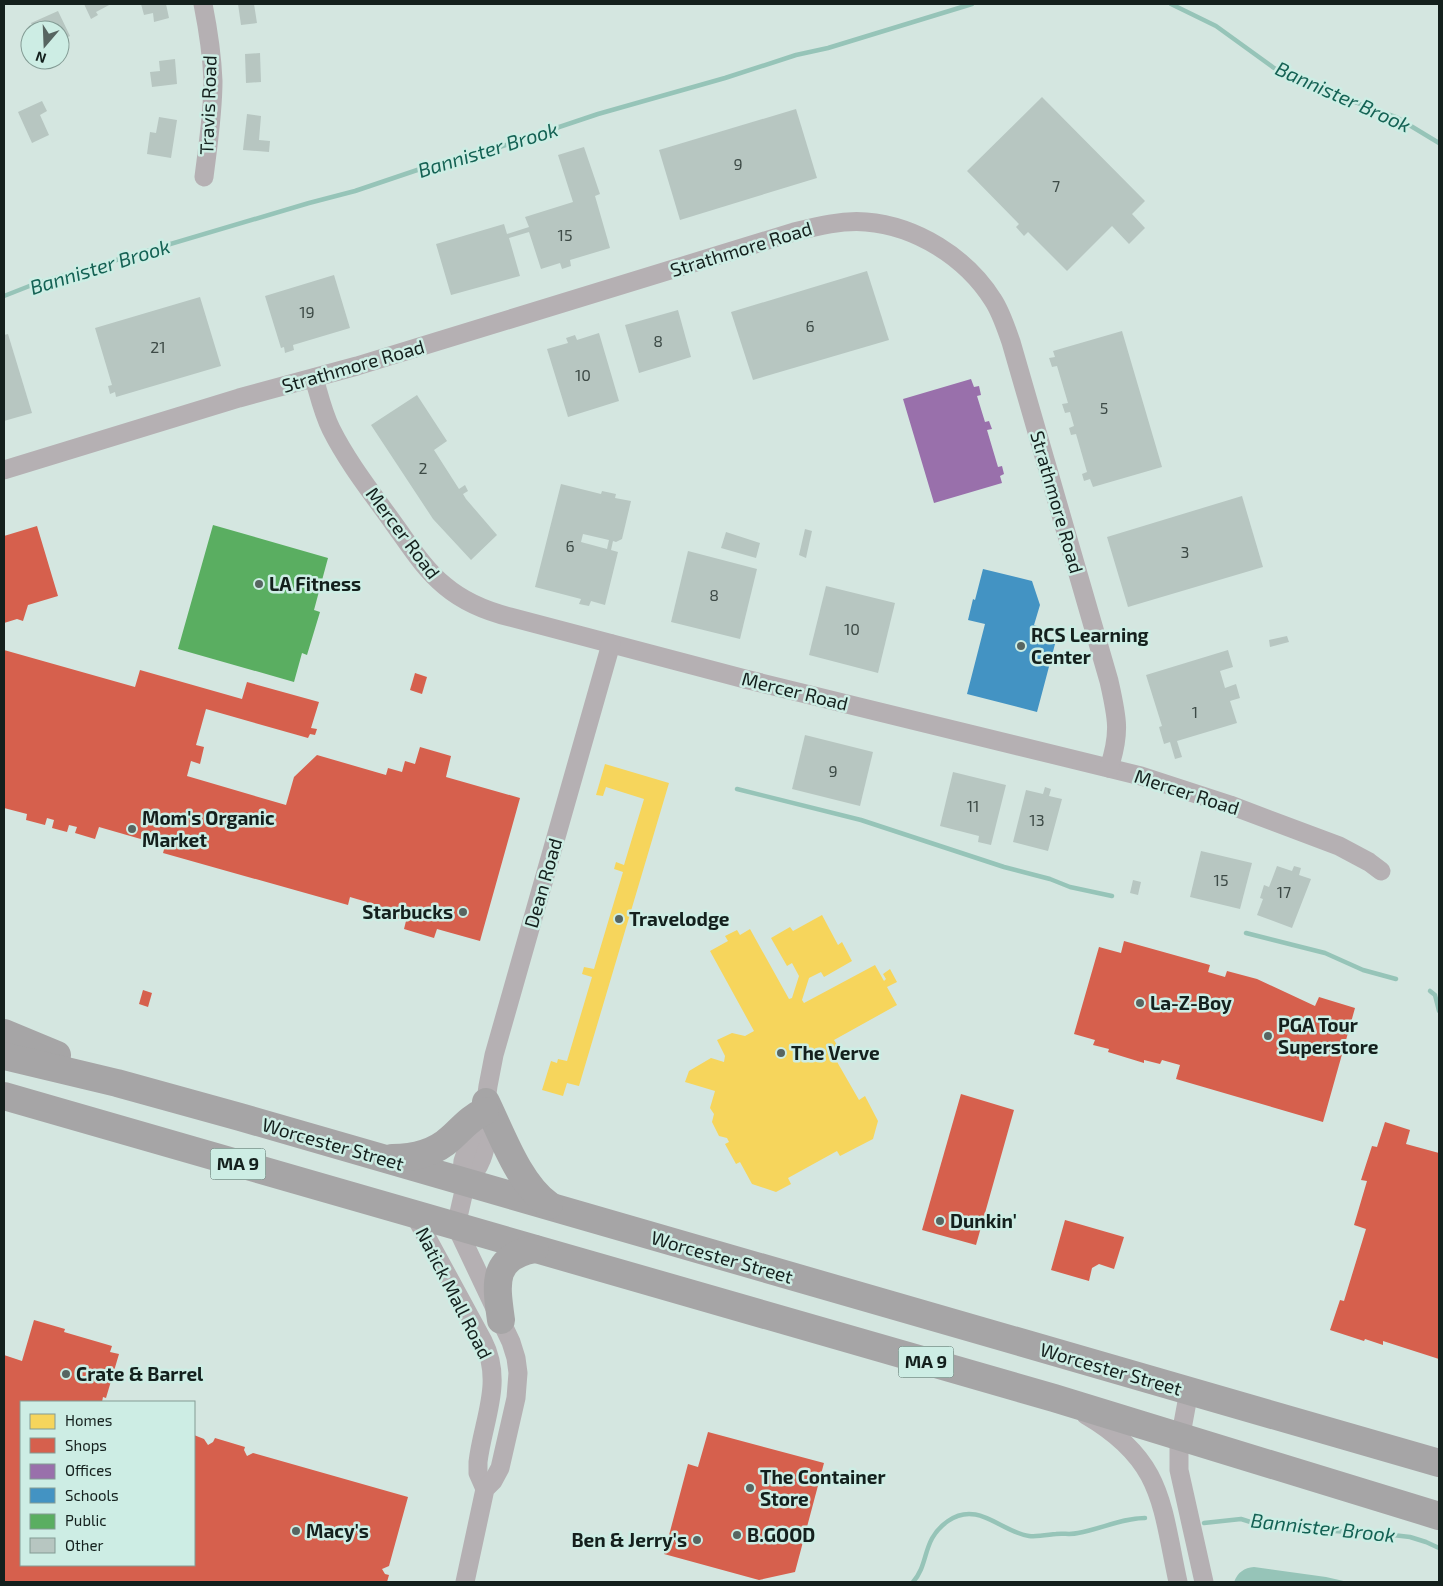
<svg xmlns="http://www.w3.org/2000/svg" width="1443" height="1586" font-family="'Exo 2',sans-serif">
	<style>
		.water { fill: #96c4b8 }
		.homes { fill: #f6d55c }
		.shops { fill: #d6604d }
		.offices { fill: #9970ab }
		.schools { fill: #4393c3 }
		.public { fill: #5aae61 }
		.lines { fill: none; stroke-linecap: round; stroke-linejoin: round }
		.stream { stroke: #96c4b8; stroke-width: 4.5 }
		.building { fill: #b7c6c1; fill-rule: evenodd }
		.minor { stroke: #b5b0b3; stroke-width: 19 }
		.highway { stroke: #a6a5a6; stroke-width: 28 }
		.poi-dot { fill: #576561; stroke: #cdede4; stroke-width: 2 }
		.labels { text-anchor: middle; stroke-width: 5; stroke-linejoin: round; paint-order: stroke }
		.number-label { font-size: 16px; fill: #3d4a46 }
		.shield { fill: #cdede4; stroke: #4c5e59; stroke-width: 1 }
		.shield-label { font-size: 18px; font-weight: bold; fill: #14201d }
		.street-label { font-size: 19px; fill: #14201d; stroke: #cdede4 }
		.poi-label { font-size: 19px; font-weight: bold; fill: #14201d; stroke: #cdede4; text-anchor: start }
		.water-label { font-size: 20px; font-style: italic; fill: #146254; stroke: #cdede4 }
	</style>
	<rect width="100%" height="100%" fill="#d4e6e0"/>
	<path class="water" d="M1254,1567L1326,1577L1348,1582H1234C1238,1572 1244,1568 1254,1567Z"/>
	<g class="homes">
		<path d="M605,764L669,783L579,1086L567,1083L563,1096L542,1090L551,1061L557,1063L558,1059L567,1061L592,977L582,974L584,967L594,969L623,872L614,869L616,862L624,865L644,799L606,787L603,796L596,795Z"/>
		<path d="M822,915L838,945L842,942L852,961L824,977L821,972L809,978L802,1000L804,1003L875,965L884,981L886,979L883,974L890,969L897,982L887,987L897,1005L834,1040L840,1050L836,1060L859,1100L865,1096L878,1121L873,1139L840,1156L837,1151L788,1178L791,1184L776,1192L752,1184L740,1162L736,1164L725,1144L729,1142L727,1138L719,1136L712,1122L714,1114L710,1108L715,1091L685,1082L689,1071L711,1058L724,1062L725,1056L717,1040L732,1033L745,1036L754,1031L710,951L728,941L725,936L737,930L740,935L750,929L789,999L792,998L799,976L792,963L787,966L771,938L790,927L793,931Z"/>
	</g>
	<g class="shops">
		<path d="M37,526L58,596L28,605L23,621L17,619L4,623V536Z"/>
		<path d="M4,650L135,687L140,670L242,699L247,682L319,702L311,728L317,729L315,735L310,734L308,738L206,709L196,745L204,747L200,764L191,761L187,776L286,805L294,777L317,755L386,775L388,768L402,772L405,761L415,764L420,747L451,756L446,777L520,798L480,941L437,929L434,938L404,929L406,921L365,909L367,902L350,897L348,905L163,853L165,846L99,827L95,839L75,833L77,827L69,825L67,832L52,828L54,820L47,818L45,825L26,820L27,814L4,808Z"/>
		<path d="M415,673L427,677L422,694L410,690Z"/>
		<path d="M1124,941L1210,965L1208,972L1225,977L1227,971L1257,979L1315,1006L1319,997L1355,1008L1323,1122L1176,1079L1180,1065L1162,1060L1160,1064L1144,1060V1063L1108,1052L1109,1049L1093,1045L1095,1040L1074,1034L1099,947L1121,953Z"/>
		<path d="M143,990L152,993L148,1007L139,1004Z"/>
		<path d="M961,1094L1014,1110L976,1245L922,1230Z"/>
		<path d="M1385,1122L1410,1130L1406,1144L1439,1153V1359L1383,1341V1345L1365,1339L1364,1341L1330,1330L1340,1300L1344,1301L1366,1229L1354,1225L1367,1181L1361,1180L1372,1146L1377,1147Z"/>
		<path d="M1065,1220L1124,1237L1114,1269L1099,1264L1092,1268L1089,1281L1051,1270Z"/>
		<path d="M34,1320L65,1329L64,1332L112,1346L110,1352L119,1354L106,1398L103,1397L102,1402H21V1565H194V1435L204,1439L208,1445L213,1442L215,1438L245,1447L244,1450L247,1456L253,1453L408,1497L389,1566L382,1569L385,1574L389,1575L387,1582H4V1355L22,1361Z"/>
		<path d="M708,1432L824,1463L795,1572L759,1580L664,1554L688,1464L698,1467Z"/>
	</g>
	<path class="offices" d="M971,379L974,387L979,386L981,395L977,396L985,422L989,421L992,429L987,430L998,467L1002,466L1004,474L1000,476L1002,483L934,503L903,399Z"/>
	<path class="schools" d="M983,569L1032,581L1040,605L1034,625L1043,628L1040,638L1055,644L1037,712L967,694L985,624L968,620L973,599L975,600Z"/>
	<path class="public" d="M213,525L328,558L314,610L320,612L307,655L302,653L294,682L178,649Z"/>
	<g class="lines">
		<g class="stream">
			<path d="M1171,4L1216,26L1274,68L1327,92L1396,117L1439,143"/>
			<path d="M4,296L32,285L309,203L355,191L435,164L461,160L598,114L725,78L796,55L828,48L972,4"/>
			<path d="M737,789L861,820L1004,867L1050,879L1070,887L1112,896"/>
			<path d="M1246,933L1325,953L1363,970L1396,979"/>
			<path d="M1430,991L1435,995L1439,1011"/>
			<path d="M1204,1523L1241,1519L1260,1525L1271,1523L1301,1529L1384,1534L1410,1537L1426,1542L1439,1548"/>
			<path d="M913,1582C930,1563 921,1540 948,1521C978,1500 1001,1532 1029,1536C1037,1537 1047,1535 1056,1534C1063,1533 1071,1535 1078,1533C1101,1529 1122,1518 1145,1518"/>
		</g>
	</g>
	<g class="building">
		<path d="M84,4H111L96,12L98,15L91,19Z"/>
		<path d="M141,4H166L169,18L154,22L153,13L144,15Z"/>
		<path d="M238,4H254L257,23L241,25Z"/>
		<path d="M58,11L70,36L60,41V30H34L31,23Z"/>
		<path d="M260,53L261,82L246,83L245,54Z"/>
		<path d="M175,59L177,84L152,87L150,72L160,71L159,61Z"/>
		<path d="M1042,97L1145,201L1132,214L1145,228L1129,244L1112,226L1067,271L1028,232L1024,236L1016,227L1019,224L967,171Z"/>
		<path d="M42,101L47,111L40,115L49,135L32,143L18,112Z"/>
		<path d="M796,109L817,178L680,220L659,150Z"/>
		<path d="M247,114L261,116L259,140L270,141L269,152L243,150Z"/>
		<path d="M159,117L177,120L171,158L147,154L150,132L156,133Z"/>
		<path d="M584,147L600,194L595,196L610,248L570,260L571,266L562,269L560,263L541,269L529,232L509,238L520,276L451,295L436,244L504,224L507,234L529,227L525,217L573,202L558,155Z"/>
		<path d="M867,271L889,340L753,380L731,312Z"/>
		<path d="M334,275L350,328L293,345L294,350L285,353L284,347L281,348L265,296Z"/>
		<path d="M200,297L221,366L116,397L115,392L110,394L108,386L112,385L95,328Z"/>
		<path d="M678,310L691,357L639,373L625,325Z"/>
		<path d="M1122,331L1162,467L1093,487L1090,479L1084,481L1082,474L1087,472L1076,434L1071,435L1069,428L1074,426L1070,412L1065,413L1062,404L1068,403L1057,366L1052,367L1049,358L1055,357L1053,351Z"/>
		<path d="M599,333L619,401L568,417L547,349L568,343L566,338L575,335L577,340Z"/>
		<path d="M8,334L32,413L4,421V335Z"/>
		<path d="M417,395L447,441L434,450L459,489L465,485L468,491L463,494L466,499L497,535L471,560L433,519L371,425Z"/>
		<path d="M561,484L601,494L602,491L616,494L615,498L631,501L622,539L616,542L613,541L611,550L618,552L605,605L591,601L589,606L579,604L581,599L535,587ZM583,534L609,540L607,549L581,542Z"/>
		<path d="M1242,496L1263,567L1128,607L1107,537Z"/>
		<path d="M805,529L812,531L806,558L799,555Z"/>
		<path d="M726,532L760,543L756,558L721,548Z"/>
		<path d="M688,551L757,569L740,639L671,622Z"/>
		<path d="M826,586L895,603L878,673L809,655Z"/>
		<path d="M1287,636L1289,642L1270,647L1269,640Z"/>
		<path d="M1228,650L1233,667L1220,671L1225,688L1236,684L1240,698L1230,701L1237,723L1177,741L1182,757L1175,759L1170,742L1164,744L1159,727L1162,726L1146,675Z"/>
		<path d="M805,735L873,752L860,806L792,789Z"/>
		<path d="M953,772L1006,785L991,845L978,842L979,836L940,826Z"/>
		<path d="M1045,787L1051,789L1049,796L1062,799L1048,851L1013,842L1026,790L1043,794Z"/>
		<path d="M1201,851L1252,863L1240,909L1190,897Z"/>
		<path d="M1277,866L1292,871L1294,866L1301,868L1299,875L1311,879L1292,928L1257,915L1263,899L1260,898L1264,885L1269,887Z"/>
		<path d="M1133,880L1141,882L1138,895L1130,893Z"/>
	</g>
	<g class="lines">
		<g class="minor">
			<path d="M203,4C208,29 212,55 213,81C213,113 208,145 204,177"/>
			<path d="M314,378C319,395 323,413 331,429C348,463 372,493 394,524C410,546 424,569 445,586C464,602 486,611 510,617L745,679L1141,776L1230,805L1339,846L1369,862L1381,871"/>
			<path d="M4,470L239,398L357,366L794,232C818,226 842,220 866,222C916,226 966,257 993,300C1001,312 1006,328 1011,342L1109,681C1117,717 1121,732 1109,768"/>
			<path d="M466,1182C481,1169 485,1151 489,1131L483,1123L488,1086L494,1055L611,644"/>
			<path d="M414,1214L483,1341C504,1382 483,1420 478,1462V1473L485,1489"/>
			<path d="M1189,1391L1179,1445V1470L1204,1582"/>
			<path d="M1086,1415C1163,1460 1161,1503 1178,1582"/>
			<path d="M465,1582L485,1489L493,1481L500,1468L516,1398L518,1373L516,1358L511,1342L456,1226L466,1182L462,1171L463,1161L475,1126L483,1123"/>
		</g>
		<g class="highway">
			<path d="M4,1033L57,1055"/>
			<path d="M4,1056L117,1083L240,1117L1439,1463"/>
			<path d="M4,1096L1054,1398L1439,1516"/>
			<path d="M486,1102C502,1135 519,1184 549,1205"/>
			<path d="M392,1158C414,1158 435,1153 451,1138C463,1127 471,1117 485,1111"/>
			<path d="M501,1320C496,1284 491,1257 535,1249"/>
		</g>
	</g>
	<g class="poi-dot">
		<circle cx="259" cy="584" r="5"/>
		<circle cx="1021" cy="646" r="5"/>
		<circle cx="132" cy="829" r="5"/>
		<circle cx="463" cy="912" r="5"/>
		<circle cx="619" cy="919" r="5"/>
		<circle cx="1140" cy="1003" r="5"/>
		<circle cx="1268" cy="1036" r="5"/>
		<circle cx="781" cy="1053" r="5"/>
		<circle cx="940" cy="1221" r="5"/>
		<circle cx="66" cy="1374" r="5"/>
		<circle cx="750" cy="1488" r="5"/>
		<circle cx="296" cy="1531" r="5"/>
		<circle cx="737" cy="1535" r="5"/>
		<circle cx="697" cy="1540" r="5"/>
	</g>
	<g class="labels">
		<g class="number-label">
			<text x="738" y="170">9</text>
			<text x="1056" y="192">7</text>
			<text x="565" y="241">15</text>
			<text x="307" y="318">19</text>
			<text x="810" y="332">6</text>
			<text x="658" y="347">8</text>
			<text x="158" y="353">21</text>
			<text x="583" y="381">10</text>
			<text x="1104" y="414">5</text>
			<text x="423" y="474">2</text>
			<text x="570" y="552">6</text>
			<text x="1185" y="558">3</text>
			<text x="714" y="601">8</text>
			<text x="852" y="635">10</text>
			<text x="1195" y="718">1</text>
			<text x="833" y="777">9</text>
			<text x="973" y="812">11</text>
			<text x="1037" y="826">13</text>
			<text x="1221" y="886">15</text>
			<text x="1284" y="898">17</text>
		</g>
		<g class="shield">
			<rect x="210.5" y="1148.5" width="55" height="31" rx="4"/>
			<rect x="898.5" y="1346.5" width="55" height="31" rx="4"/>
		</g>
		<g class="shield-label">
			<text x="238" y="1170">MA 9</text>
			<text x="926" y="1368">MA 9</text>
		</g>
		<g class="street-label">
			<text transform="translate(208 105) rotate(-88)" y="7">Travis Road</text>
			<text transform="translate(741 249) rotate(-17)" y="7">Strathmore Road</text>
			<text transform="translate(353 366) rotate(-16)" y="7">Strathmore Road</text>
			<text transform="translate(1057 502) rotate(74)" y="7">Strathmore Road</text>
			<text transform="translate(403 533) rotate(53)" y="7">Mercer Road</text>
			<text transform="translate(795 691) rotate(14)" y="7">Mercer Road</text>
			<text transform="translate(1187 792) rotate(18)" y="7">Mercer Road</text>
			<text transform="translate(543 883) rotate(-74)" y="7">Dean Road</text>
			<text transform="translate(333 1144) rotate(16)" y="7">Worcester Street</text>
			<text transform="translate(722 1257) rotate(16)" y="7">Worcester Street</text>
			<text transform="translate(454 1293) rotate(63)" y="7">Natick Mall Road</text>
			<text transform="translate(1111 1369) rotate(16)" y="7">Worcester Street</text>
		</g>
		<g class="poi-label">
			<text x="269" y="591">LA Fitness</text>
			<text x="1031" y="642">RCS Learning<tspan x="1031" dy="22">Center</tspan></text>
			<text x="142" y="825">Mom's Organic<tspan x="142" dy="22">Market</tspan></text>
			<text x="453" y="919" text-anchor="end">Starbucks</text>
			<text x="629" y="926">Travelodge</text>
			<text x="1150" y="1010">La-Z-Boy</text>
			<text x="1278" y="1032">PGA Tour<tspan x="1278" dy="22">Superstore</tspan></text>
			<text x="791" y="1060">The Verve</text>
			<text x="950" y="1228">Dunkin'</text>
			<text x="76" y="1381">Crate &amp; Barrel</text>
			<text x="760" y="1484">The Container<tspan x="760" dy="22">Store</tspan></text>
			<text x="306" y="1538">Macy's</text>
			<text x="747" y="1542">B.GOOD</text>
			<text x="687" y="1547" text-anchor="end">Ben &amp; Jerry's</text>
		</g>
		<g class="water-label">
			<text transform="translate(1343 97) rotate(24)" y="7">Bannister Brook</text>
			<text transform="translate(488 150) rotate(-17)" y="7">Bannister Brook</text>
			<text transform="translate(100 267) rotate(-17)" y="7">Bannister Brook</text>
			<text transform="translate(1323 1528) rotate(6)" y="7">Bannister Brook</text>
		</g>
	</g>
	<rect width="1443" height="1586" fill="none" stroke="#14201d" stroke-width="10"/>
	<rect x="20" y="1401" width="175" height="165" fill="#cdede4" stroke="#839b94"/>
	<rect x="30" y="1414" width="25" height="15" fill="#f6d55c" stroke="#839b94"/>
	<text x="65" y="1426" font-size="15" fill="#14201d">Homes</text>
	<rect x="30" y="1438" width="25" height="15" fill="#d6604d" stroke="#839b94"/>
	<text x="65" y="1451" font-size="15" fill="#14201d">Shops</text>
	<rect x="30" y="1464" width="25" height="15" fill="#9970ab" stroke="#839b94"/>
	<text x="65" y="1476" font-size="15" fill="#14201d">Offices</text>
	<rect x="30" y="1488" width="25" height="15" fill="#4393c3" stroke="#839b94"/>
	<text x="65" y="1501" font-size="15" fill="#14201d">Schools</text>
	<rect x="30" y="1514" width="25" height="15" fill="#5aae61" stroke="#839b94"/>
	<text x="65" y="1526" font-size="15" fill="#14201d">Public</text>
	<rect x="30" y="1538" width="25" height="15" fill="#b7c6c1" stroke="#839b94"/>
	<text x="65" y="1551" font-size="15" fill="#14201d">Other</text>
	<g transform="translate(45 45) rotate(199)"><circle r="24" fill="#cdede4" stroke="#839b94"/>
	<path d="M0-4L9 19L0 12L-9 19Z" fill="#576561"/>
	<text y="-8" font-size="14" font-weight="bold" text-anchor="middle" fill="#14201d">N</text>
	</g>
</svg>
